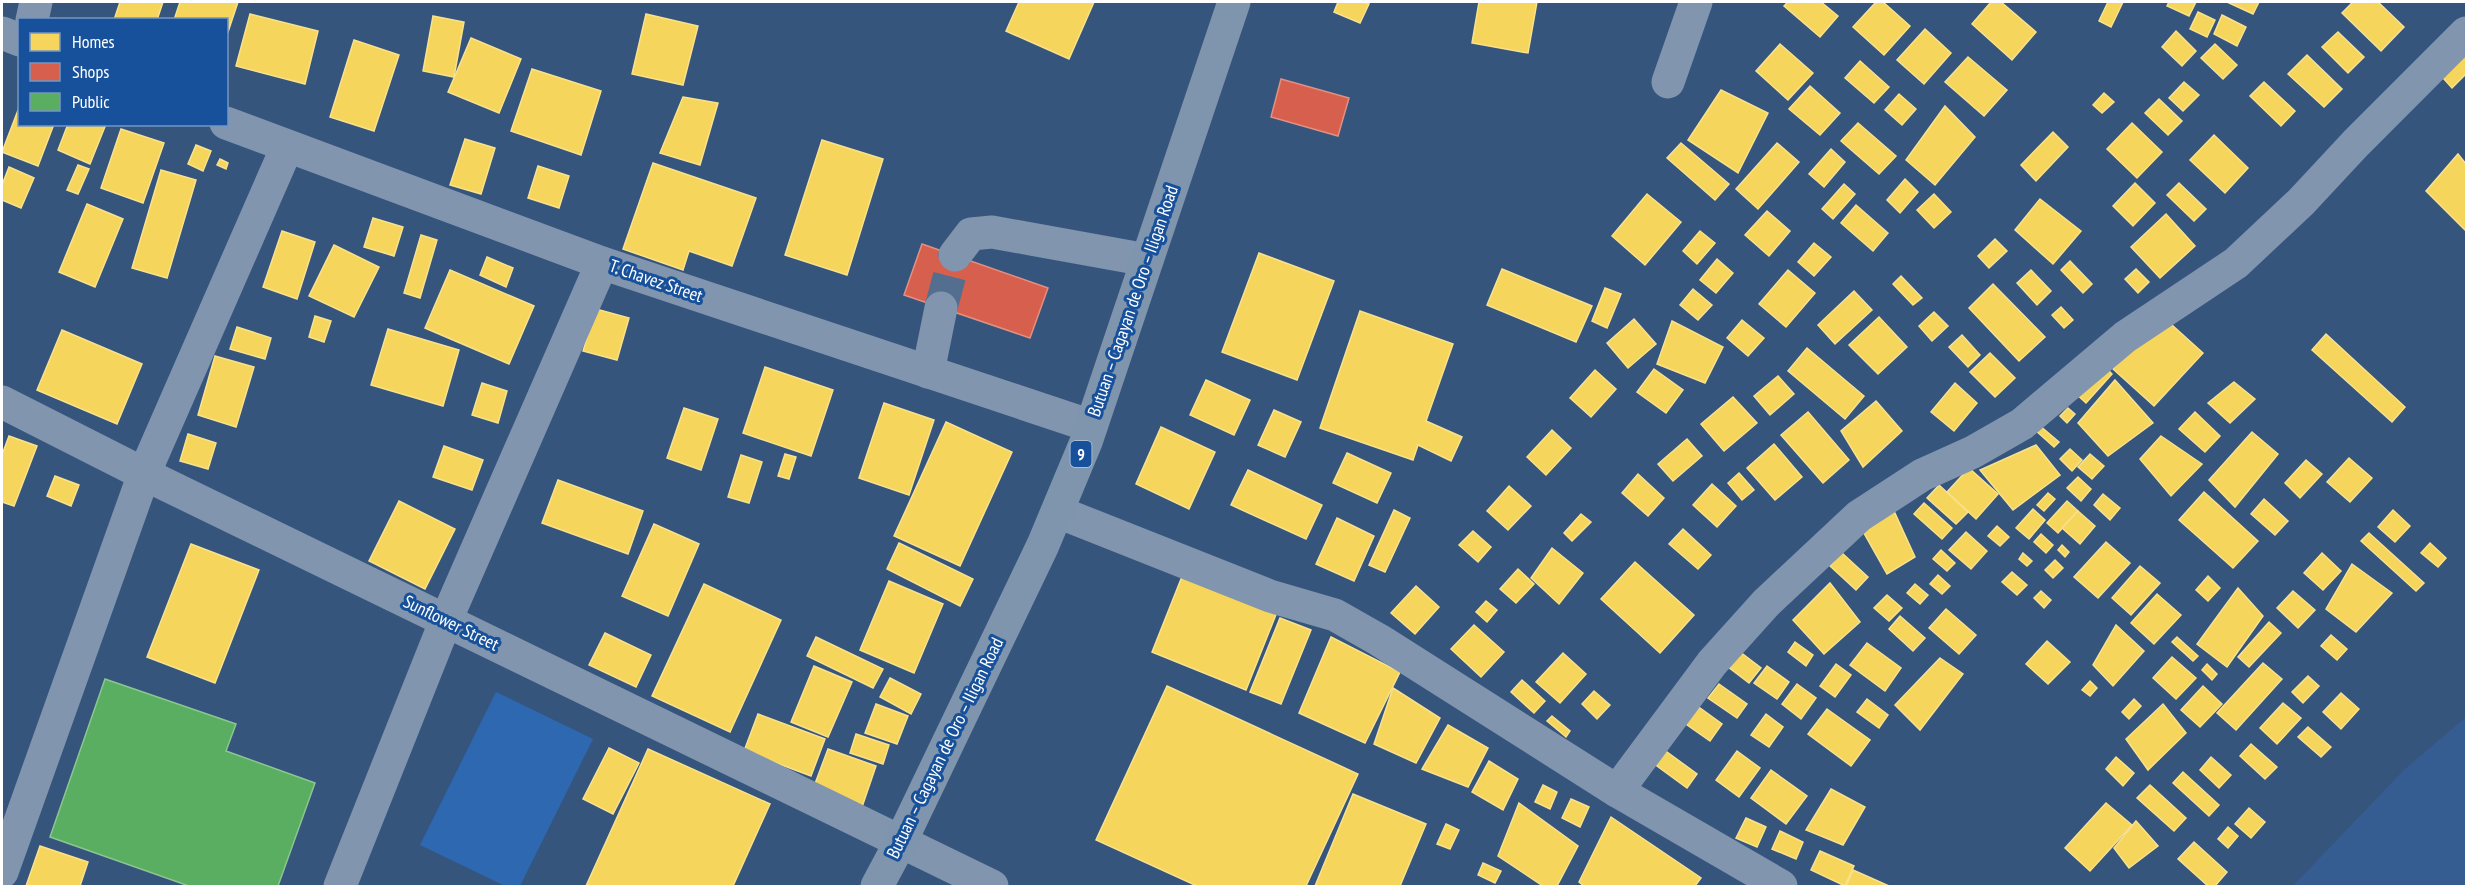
<svg xmlns="http://www.w3.org/2000/svg" width="2468" height="888" font-family="'PT Sans Narrow',sans-serif">
	<style>
		.green { fill: #2d68b1 }
		.water { fill: #365d92 }
		.homes { fill: #f6d55c; stroke: #f9e28d; stroke-width: 1.5 }
		.shops { fill: #d6604d; stroke: #e29082; stroke-width: 1.5 }
		.public { fill: #5aae61; stroke: #8cc690; stroke-width: 1.5 }
		.lines { fill: none; stroke-linecap: round; stroke-linejoin: round }
		.minor-tunnel { stroke: #546e90; stroke-width: 33; stroke-dasharray: 33 16; stroke-linecap: butt }
		.minor { stroke: #8195af; stroke-width: 33 }
		.highway { stroke: #7f94ad; stroke-width: 33 }
		.labels { text-anchor: middle; stroke-width: 6; stroke-linejoin: round; paint-order: stroke }
		.shield { fill: #18519b; stroke: #bacbe1; stroke-width: 1.5 }
		.shield-label { font-size: 16px; font-weight: bold; fill: #fff }
		.street-label { font-size: 18px; fill: #fff; stroke: #18519b }
	</style>
	<rect width="100%" height="100%" fill="#36557d"/>
	<path class="green" d="M496,692L593,739L520,886H505L420,845Z"/>
	<path class="water" d="M2466,717V886H2293L2404,770Z"/>
	<g class="homes">
		<path d="M120,2H163L157,20H114Z"/>
		<path d="M180,2H238L226,38V20H174Z"/>
		<path d="M1019,2H1094L1069,59L1006,31Z"/>
		<path d="M1338,2H1364L1369,4L1360,23L1334,12Z"/>
		<path d="M1479,2H1537L1528,53L1472,43Z"/>
		<path d="M1788,2H1821L1838,16L1820,37L1784,6Z"/>
		<path d="M1876,2H1883L1910,26L1884,55L1853,27Z"/>
		<path d="M1991,2H2001L2036,32L2012,60L1972,24Z"/>
		<path d="M2108,2H2123L2111,27L2099,21Z"/>
		<path d="M2169,2H2196L2189,16L2167,6Z"/>
		<path d="M2227,2H2259L2253,14Z"/>
		<path d="M2353,2H2378L2404,27L2381,51L2342,13Z"/>
		<path d="M2198,12L2215,20L2207,37L2190,29Z"/>
		<path d="M250,14L318,31L305,84L236,66Z"/>
		<path d="M646,14L698,26L683,85L632,74Z"/>
		<path d="M2222,15L2246,27L2237,46L2214,34Z"/>
		<path d="M433,16L464,22L454,77L423,71Z"/>
		<path d="M1925,29L1951,53L1924,84L1897,60Z"/>
		<path d="M2176,31L2196,51L2182,66L2162,47Z"/>
		<path d="M2338,32L2364,57L2348,73L2322,47Z"/>
		<path d="M471,38L521,59L499,113L448,92Z"/>
		<path d="M354,40L399,55L374,131L330,117Z"/>
		<path d="M1780,44L1813,73L1788,100L1756,71Z"/>
		<path d="M2215,44L2237,65L2223,79L2201,58Z"/>
		<path d="M2466,51V74L2452,88L2435,69Z"/>
		<path d="M2307,55L2342,89L2324,107L2288,74Z"/>
		<path d="M1968,57L2007,90L1984,116L1945,82Z"/>
		<path d="M1860,61L1889,87L1874,103L1845,78Z"/>
		<path d="M532,69L601,91L581,155L511,131Z"/>
		<path d="M2184,82L2199,95L2183,111L2169,98Z"/>
		<path d="M2264,82L2295,111L2281,126L2250,96Z"/>
		<path d="M1810,86L1840,113L1820,135L1789,109Z"/>
		<path d="M1721,90L1768,113L1738,173L1688,140Z"/>
		<path d="M2104,93L2114,102L2102,113L2093,105Z"/>
		<path d="M1899,94L1916,109L1902,125L1885,110Z"/>
		<path d="M683,97L718,103L700,165L660,153Z"/>
		<path d="M2159,99L2182,121L2168,135L2145,113Z"/>
		<path d="M20,105V124H54L38,166L2,152Z"/>
		<path d="M1945,106L1975,137L1935,185L1906,160Z"/>
		<path d="M1858,123L1896,156L1879,174L1841,141Z"/>
		<path d="M2132,123L2162,152L2137,178L2107,149Z"/>
		<path d="M68,124H106L90,164L58,150Z"/>
		<path d="M121,129L164,143L143,203L101,188Z"/>
		<path d="M2053,132L2068,147L2036,181L2021,165Z"/>
		<path d="M2214,135L2248,168L2225,193L2190,160Z"/>
		<path d="M465,139L495,148L481,194L450,185Z"/>
		<path d="M822,140L883,159L847,275L785,255Z"/>
		<path d="M1681,143L1729,184L1715,200L1667,158Z"/>
		<path d="M1777,143L1799,162L1758,209L1736,189Z"/>
		<path d="M196,145L211,151L203,171L188,164Z"/>
		<path d="M1831,149L1845,162L1824,187L1809,174Z"/>
		<path d="M2458,154L2466,164V231L2426,191Z"/>
		<path d="M220,159L228,163L226,169L217,165Z"/>
		<path d="M653,163L756,198L732,266L689,251L683,270L623,249Z"/>
		<path d="M78,165L89,169L78,194L67,190Z"/>
		<path d="M538,166L569,176L559,208L528,198Z"/>
		<path d="M9,167L34,178L21,208L2,200V185Z"/>
		<path d="M161,170L196,180L167,278L132,268Z"/>
		<path d="M1905,179L1918,192L1900,213L1887,200Z"/>
		<path d="M2135,183L2155,203L2133,226L2113,206Z"/>
		<path d="M2179,183L2206,209L2194,221L2167,195Z"/>
		<path d="M1844,184L1855,194L1833,219L1822,209Z"/>
		<path d="M1647,194L1681,222L1645,265L1612,236Z"/>
		<path d="M1934,194L1951,212L1934,228L1917,210Z"/>
		<path d="M2040,199L2081,231L2053,264L2015,230Z"/>
		<path d="M87,204L123,219L95,287L59,272Z"/>
		<path d="M1856,205L1888,233L1873,251L1841,223Z"/>
		<path d="M1767,211L1790,231L1769,256L1745,235Z"/>
		<path d="M2166,214L2195,246L2160,278L2131,247Z"/>
		<path d="M373,218L403,227L394,256L364,247Z"/>
		<path d="M282,231L315,242L297,299L263,287Z"/>
		<path d="M1700,231L1715,243L1697,264L1683,251Z"/>
		<path d="M421,235L437,240L420,298L404,293Z"/>
		<path d="M1995,239L2007,251L1989,268L1978,256Z"/>
		<path d="M1814,243L1831,257L1814,276L1798,262Z"/>
		<path d="M334,245L379,267L354,317L309,296Z"/>
		<path d="M1259,253L1334,281L1297,380L1222,352Z"/>
		<path d="M487,257L513,268L506,287L480,275Z"/>
		<path d="M1717,259L1733,273L1716,293L1700,280Z"/>
		<path d="M2070,261L2092,284L2083,293L2061,270Z"/>
		<path d="M1502,269L1592,306L1576,342L1487,305Z"/>
		<path d="M2136,269L2149,282L2138,293L2125,279Z"/>
		<path d="M450,270L534,306L509,364L425,328Z"/>
		<path d="M1788,270L1815,293L1786,327L1759,304Z"/>
		<path d="M2031,270L2051,291L2037,305L2017,283Z"/>
		<path d="M1901,276L1922,298L1913,305L1893,284Z"/>
		<path d="M1993,284L2045,337L2019,361L1969,308Z"/>
		<path d="M1605,288L1621,294L1607,328L1592,321Z"/>
		<path d="M1693,289L1712,305L1698,320L1680,305Z"/>
		<path d="M1854,291L1872,310L1835,344L1818,325Z"/>
		<path d="M2061,307L2073,320L2064,328L2052,315Z"/>
		<path d="M596,309L629,318L617,360L583,351Z"/>
		<path d="M1360,311L1453,344L1426,421L1462,437L1451,461L1418,445L1413,460L1320,428Z"/>
		<path d="M1934,312L1948,326L1932,341L1919,326Z"/>
		<path d="M315,316L331,321L324,342L309,337Z"/>
		<path d="M2162,316L2203,353L2154,406L2113,369Z"/>
		<path d="M1879,317L1907,347L1878,374L1849,345Z"/>
		<path d="M1634,319L1656,344L1628,368L1607,343Z"/>
		<path d="M1742,320L1764,338L1748,356L1727,338Z"/>
		<path d="M1672,321L1723,347L1705,383L1657,364Z"/>
		<path d="M237,327L271,338L265,359L230,349Z"/>
		<path d="M388,329L459,350L443,406L371,385Z"/>
		<path d="M62,330L142,364L117,424L37,390Z"/>
		<path d="M2326,334L2405,407L2392,422L2312,350Z"/>
		<path d="M1962,335L1980,355L1968,367L1949,347Z"/>
		<path d="M1807,348L1864,396L1845,419L1788,371Z"/>
		<path d="M1990,353L2015,378L1995,397L1970,372Z"/>
		<path d="M215,356L254,367L236,427L198,415Z"/>
		<path d="M2100,362L2112,374L2086,403L2073,391Z"/>
		<path d="M765,367L833,390L811,456L743,433Z"/>
		<path d="M1654,369L1683,390L1666,413L1637,392Z"/>
		<path d="M1595,370L1616,389L1591,417L1570,398Z"/>
		<path d="M1778,376L1794,394L1770,415L1754,396Z"/>
		<path d="M1206,380L1250,400L1234,435L1190,415Z"/>
		<path d="M2115,380L2153,423L2108,456L2078,423Z"/>
		<path d="M2234,382L2255,399L2230,423L2208,403Z"/>
		<path d="M482,383L507,391L498,423L472,415Z"/>
		<path d="M1955,383L1977,403L1954,431L1931,412Z"/>
		<path d="M1733,397L1757,423L1724,451L1701,424Z"/>
		<path d="M1876,401L1902,431L1863,467L1841,431Z"/>
		<path d="M884,403L934,420L909,495L859,478Z"/>
		<path d="M684,408L718,419L701,470L667,458Z"/>
		<path d="M2068,408L2075,414L2067,423L2060,416Z"/>
		<path d="M1274,410L1301,422L1285,457L1258,445Z"/>
		<path d="M1808,412L1849,460L1823,483L1781,435Z"/>
		<path d="M2195,412L2220,436L2205,452L2179,429Z"/>
		<path d="M946,422L1012,452L960,566L894,536Z"/>
		<path d="M2039,425L2059,442L2054,447L2035,430Z"/>
		<path d="M1161,427L1215,452L1189,509L1136,484Z"/>
		<path d="M1552,430L1571,448L1546,475L1527,457Z"/>
		<path d="M2252,432L2278,454L2235,507L2209,480Z"/>
		<path d="M188,434L216,443L208,469L180,461Z"/>
		<path d="M9,436L37,446L14,506L2,502V455Z"/>
		<path d="M2161,436L2202,464L2171,496L2140,459Z"/>
		<path d="M1687,439L1702,456L1673,481L1658,464Z"/>
		<path d="M1774,444L1802,477L1775,500L1747,468Z"/>
		<path d="M2036,445L2060,475L2013,510L1980,470Z"/>
		<path d="M444,446L483,460L472,490L433,477Z"/>
		<path d="M2070,449L2082,460L2072,471L2060,459Z"/>
		<path d="M1347,453L1391,473L1377,503L1333,483Z"/>
		<path d="M785,454L796,457L789,479L778,476Z"/>
		<path d="M2090,454L2104,466L2092,479L2078,467Z"/>
		<path d="M741,455L762,462L749,503L728,497Z"/>
		<path d="M2349,458L2372,478L2350,502L2327,482Z"/>
		<path d="M2306,460L2322,474L2300,498L2285,483Z"/>
		<path d="M1969,468L1998,494L1976,519L1947,492Z"/>
		<path d="M1248,470L1322,505L1306,539L1231,505Z"/>
		<path d="M1739,473L1754,490L1742,500L1728,483Z"/>
		<path d="M1638,474L1664,498L1648,516L1622,493Z"/>
		<path d="M55,476L79,485L71,506L47,496Z"/>
		<path d="M2078,477L2091,489L2081,501L2067,488Z"/>
		<path d="M558,480L643,511L628,554L542,523Z"/>
		<path d="M1712,484L1736,506L1717,527L1693,505Z"/>
		<path d="M1939,485L1968,512L1956,524L1927,498Z"/>
		<path d="M1509,486L1531,506L1508,530L1487,511Z"/>
		<path d="M2204,492L2258,541L2233,568L2179,520Z"/>
		<path d="M2048,493L2055,499L2044,511L2037,505Z"/>
		<path d="M2103,494L2120,508L2110,520L2094,505Z"/>
		<path d="M2264,499L2288,521L2275,535L2251,514Z"/>
		<path d="M399,501L455,529L425,589L369,561Z"/>
		<path d="M2067,501L2078,511L2058,533L2047,523Z"/>
		<path d="M1924,503L1952,528L1942,539L1914,514Z"/>
		<path d="M2033,509L2045,520L2029,539L2016,528Z"/>
		<path d="M1394,510L1410,518L1385,572L1369,565Z"/>
		<path d="M2393,510L2410,526L2395,542L2378,527Z"/>
		<path d="M1894,511L1915,557L1887,574L1860,526Z"/>
		<path d="M2078,511L2095,526L2080,544L2062,528Z"/>
		<path d="M1581,514L1591,522L1572,541L1564,533Z"/>
		<path d="M1337,518L1374,536L1354,581L1316,564Z"/>
		<path d="M654,524L699,544L668,616L622,596Z"/>
		<path d="M1997,526L2009,537L2000,546L1988,536Z"/>
		<path d="M1683,529L1711,555L1698,569L1669,544Z"/>
		<path d="M1473,531L1491,547L1478,562L1459,545Z"/>
		<path d="M1966,532L1987,551L1971,569L1949,550Z"/>
		<path d="M2369,533L2424,583L2416,591L2361,541Z"/>
		<path d="M2041,534L2053,545L2046,553L2034,542Z"/>
		<path d="M2106,542L2130,563L2098,598L2074,577Z"/>
		<path d="M899,543L973,579L960,606L887,569Z"/>
		<path d="M2430,543L2446,558L2438,567L2421,553Z"/>
		<path d="M191,544L259,570L215,683L147,657Z"/>
		<path d="M2062,545L2069,552L2065,557L2058,550Z"/>
		<path d="M1552,548L1583,573L1559,604L1531,578Z"/>
		<path d="M1941,550L1955,563L1947,571L1933,559Z"/>
		<path d="M1842,553L1868,577L1856,590L1830,566Z"/>
		<path d="M2023,553L2032,561L2027,566L2019,559Z"/>
		<path d="M2322,553L2341,571L2323,590L2304,573Z"/>
		<path d="M2055,560L2063,568L2053,578L2045,570Z"/>
		<path d="M1635,562L1694,615L1660,653L1601,599Z"/>
		<path d="M2352,564L2392,593L2356,632L2326,609Z"/>
		<path d="M2140,566L2160,583L2131,615L2112,598Z"/>
		<path d="M1518,569L1534,584L1516,603L1500,589Z"/>
		<path d="M2012,572L2027,585L2017,595L2002,582Z"/>
		<path d="M1183,574L1277,612L1246,690L1152,652Z"/>
		<path d="M1938,575L1950,586L1942,594L1930,584Z"/>
		<path d="M2208,576L2220,588L2208,601L2196,590Z"/>
		<path d="M889,581L943,604L914,673L860,650Z"/>
		<path d="M1830,583L1860,622L1824,654L1793,620Z"/>
		<path d="M704,584L781,620L730,732L652,696Z"/>
		<path d="M1915,584L1928,595L1920,604L1907,593Z"/>
		<path d="M1416,586L1439,607L1415,634L1391,613Z"/>
		<path d="M2238,588L2263,616L2227,667L2197,644Z"/>
		<path d="M2041,591L2051,600L2044,608L2034,598Z"/>
		<path d="M2293,591L2315,610L2298,628L2277,608Z"/>
		<path d="M2157,594L2181,615L2154,644L2131,623Z"/>
		<path d="M1887,595L1902,608L1889,621L1874,608Z"/>
		<path d="M1486,601L1497,610L1487,622L1476,612Z"/>
		<path d="M1946,609L1976,635L1959,654L1929,628Z"/>
		<path d="M1900,616L1925,638L1913,651L1889,629Z"/>
		<path d="M1280,618L1311,630L1281,704L1250,692Z"/>
		<path d="M2269,622L2281,633L2249,667L2238,657Z"/>
		<path d="M1474,625L1504,652L1481,677L1451,649Z"/>
		<path d="M2116,625L2144,651L2113,686L2093,665Z"/>
		<path d="M605,633L651,655L636,687L589,665Z"/>
		<path d="M2331,635L2347,649L2337,660L2321,646Z"/>
		<path d="M816,637L883,669L873,688L807,656Z"/>
		<path d="M1331,637L1400,672L1365,743L1299,713Z"/>
		<path d="M2177,637L2198,656L2193,661L2172,642Z"/>
		<path d="M2047,641L2070,662L2048,684L2026,664Z"/>
		<path d="M1795,642L1813,655L1806,666L1788,652Z"/>
		<path d="M1867,643L1901,668L1885,691L1850,665Z"/>
		<path d="M1735,648L1761,668L1749,683L1723,663Z"/>
		<path d="M1563,653L1586,674L1560,703L1536,682Z"/>
		<path d="M2172,657L2196,678L2176,699L2153,678Z"/>
		<path d="M1940,658L1963,674L1920,730L1895,705Z"/>
		<path d="M2263,663L2282,679L2236,730L2217,713Z"/>
		<path d="M1836,664L1851,675L1835,697L1820,686Z"/>
		<path d="M2207,664L2217,674L2212,680L2202,670Z"/>
		<path d="M814,666L852,682L828,737L791,722Z"/>
		<path d="M1767,666L1789,682L1777,699L1754,683Z"/>
		<path d="M2308,676L2319,686L2303,703L2292,692Z"/>
		<path d="M890,678L921,694L911,714L880,697Z"/>
		<path d="M1522,680L1545,701L1534,713L1511,692Z"/>
		<path d="M2090,681L2097,688L2090,696L2082,690Z"/>
		<path d="M1719,684L1747,704L1737,718L1708,698Z"/>
		<path d="M1797,684L1816,698L1801,719L1782,704Z"/>
		<path d="M1167,686L1358,774L1306,886H1197L1096,840Z"/>
		<path d="M2203,686L2222,704L2200,727L2181,710Z"/>
		<path d="M1393,688L1440,718L1416,763L1374,744Z"/>
		<path d="M1594,691L1610,705L1597,719L1582,704Z"/>
		<path d="M2341,693L2359,709L2341,729L2323,712Z"/>
		<path d="M1867,699L1888,715L1879,728L1857,712Z"/>
		<path d="M2134,699L2141,706L2129,719L2122,712Z"/>
		<path d="M2283,703L2301,718L2277,744L2260,728Z"/>
		<path d="M876,704L908,716L897,744L865,733Z"/>
		<path d="M2163,704L2186,733L2148,770L2126,739Z"/>
		<path d="M1696,705L1722,724L1710,741L1683,722Z"/>
		<path d="M1827,709L1870,740L1851,766L1808,734Z"/>
		<path d="M758,714L825,739L811,776L744,751Z"/>
		<path d="M1766,714L1783,727L1769,747L1751,735Z"/>
		<path d="M1552,716L1570,731L1566,737L1547,721Z"/>
		<path d="M1448,725L1488,748L1468,787L1422,769Z"/>
		<path d="M2308,727L2331,747L2321,757L2298,737Z"/>
		<path d="M856,734L889,745L883,764L850,753Z"/>
		<path d="M2251,744L2277,767L2265,779L2240,756Z"/>
		<path d="M609,748L639,763L613,814L583,799Z"/>
		<path d="M648,749L770,804L733,886H586Z"/>
		<path d="M828,749L876,766L862,807L813,789Z"/>
		<path d="M1663,749L1697,774L1687,788L1653,763Z"/>
		<path d="M1737,751L1760,768L1739,797L1716,780Z"/>
		<path d="M2116,757L2134,773L2123,786L2106,769Z"/>
		<path d="M2211,757L2231,775L2219,788L2200,770Z"/>
		<path d="M1489,761L1518,779L1503,810L1472,792Z"/>
		<path d="M1771,770L1807,796L1786,824L1751,798Z"/>
		<path d="M2183,772L2219,805L2209,816L2173,783Z"/>
		<path d="M1543,785L1557,792L1550,809L1535,802Z"/>
		<path d="M2150,785L2186,818L2174,831L2137,798Z"/>
		<path d="M1831,789L1865,807L1843,845L1806,830Z"/>
		<path d="M1353,794L1426,824L1400,886H1315Z"/>
		<path d="M1571,799L1589,807L1580,827L1562,818Z"/>
		<path d="M1519,803L1578,846L1557,886H1543L1498,856Z"/>
		<path d="M2106,803L2132,825L2090,871L2065,848Z"/>
		<path d="M2249,808L2265,822L2251,838L2235,824Z"/>
		<path d="M1611,817L1701,878L1695,886H1584L1579,882Z"/>
		<path d="M1746,818L1766,827L1757,847L1736,838Z"/>
		<path d="M2136,821L2158,846L2129,868L2114,848Z"/>
		<path d="M1446,824L1459,830L1450,849L1437,844Z"/>
		<path d="M2228,827L2238,836L2228,848L2218,839Z"/>
		<path d="M1780,831L1803,842L1796,859L1772,849Z"/>
		<path d="M2194,842L2227,872L2215,886H2208L2178,859Z"/>
		<path d="M40,846L88,862L80,886H26Z"/>
		<path d="M1820,851L1854,866L1845,886L1811,870Z"/>
		<path d="M1483,863L1501,871L1495,883L1478,875Z"/>
		<path d="M1853,870L1889,886H1846Z"/>
	</g>
	<g class="shops">
		<path d="M1281,79L1349,98L1338,136L1271,117Z"/>
		<path d="M922,244L1048,288L1030,338L904,295Z"/>
	</g>
	<path class="public" d="M105,679L236,724L226,751L315,783L278,886H189L50,837Z"/>
	<g class="lines">
		<path class="minor-tunnel" d="M941,308L955,255"/>
		<g class="minor">
			<path d="M32,20L36,2"/>
			<path d="M2,33L20,40"/>
			<path d="M1668,82L1696,2"/>
			<path d="M226,123L602,263L1091,426"/>
			<path d="M955,255L971,234L992,232L1147,260"/>
			<path d="M928,372L941,308"/>
			<path d="M2,402L144,474L992,886"/>
			<path d="M1058,512L1270,596L1335,615L1379,640L1617,791L1781,886"/>
			<path d="M1617,791L1712,663L1766,603L1859,516L1922,475L1973,452L2022,424L2125,337L2236,263L2301,202L2356,143L2466,33"/>
			<path d="M2,872L144,474L287,147"/>
			<path d="M340,886L446,620L602,263"/>
		</g>
		<path class="highway" d="M877,886L900,843L1043,545L1086,442L1234,2"/>
	</g>
	<g class="labels">
		<rect class="shield" x="1070.5" y="441" width="21" height="26" rx="4.5"/>
		<g class="shield-label">
			<text x="1081" y="460">9</text>
		</g>
		<g class="street-label">
			<text transform="translate(656 281) rotate(19)" y="6">T. Chavez Street</text>
			<text transform="translate(1133 301) rotate(-71)" y="6">Butuan – Cagayan de Oro – Iligan Road</text>
			<text transform="translate(451 623) rotate(26)" y="6">Sunflower Street</text>
			<text transform="translate(945 748) rotate(-64)" y="6">Butuan – Cagayan de Oro – Iligan Road</text>
		</g>
	</g>
	<rect width="2468" height="888" fill="none" stroke="#ffffff" stroke-width="6"/>
	<rect x="18" y="18" width="210" height="108" fill="#18519b" stroke="#7497c3" stroke-width="1.5"/>
	<rect x="30" y="33" width="30" height="18" fill="#f6d55c" stroke="#7497c3" stroke-width="1.5"/>
	<text x="72" y="48" font-size="18" fill="#ffffff">Homes</text>
	<rect x="30" y="63" width="30" height="18" fill="#d6604d" stroke="#7497c3" stroke-width="1.5"/>
	<text x="72" y="78" font-size="18" fill="#ffffff">Shops</text>
	<rect x="30" y="93" width="30" height="18" fill="#5aae61" stroke="#7497c3" stroke-width="1.5"/>
	<text x="72" y="108" font-size="18" fill="#ffffff">Public</text>
</svg>
